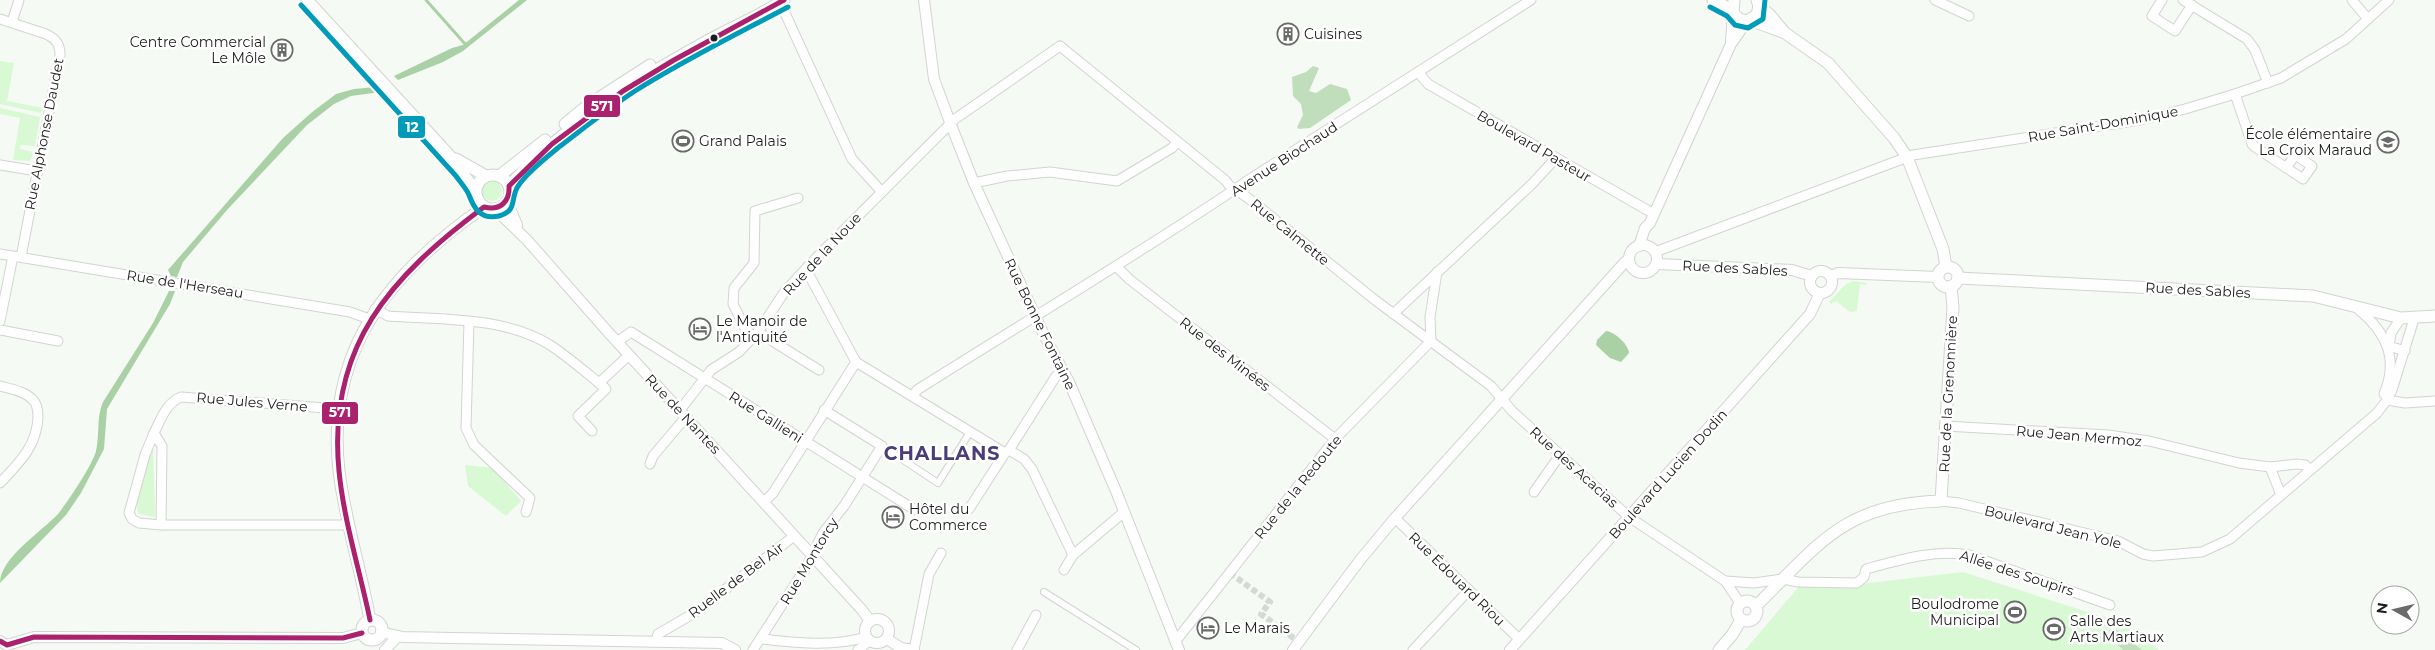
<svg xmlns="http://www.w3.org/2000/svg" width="2435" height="650" font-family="Montserrat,sans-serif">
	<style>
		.green { fill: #d9f8d4 }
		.forest { fill: #c1debc }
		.water { fill: #aad0a5 }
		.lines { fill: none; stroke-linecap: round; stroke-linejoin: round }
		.stream { stroke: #aad0a5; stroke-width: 3 }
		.pedestrian-tunnel { stroke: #d5d9d4; stroke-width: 6; stroke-dasharray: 6 3; stroke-linecap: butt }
		.pedestrian-casing { stroke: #d2d4d1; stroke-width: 8 }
		.minor-casing { stroke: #d2d4d1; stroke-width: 11 }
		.tertiary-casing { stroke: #d2d4d1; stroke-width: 12 }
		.secondary-casing { stroke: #d2d4d1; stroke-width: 13 }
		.pedestrian { stroke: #fefefe; stroke-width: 6 }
		.minor { stroke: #fefefe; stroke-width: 9 }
		.tertiary { stroke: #fefefe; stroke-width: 10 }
		.secondary { stroke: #fefefe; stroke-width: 11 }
		.bus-1-casing { stroke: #fff; stroke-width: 9 }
		.bus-2-casing { stroke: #fff; stroke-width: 9 }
		.bus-1 { stroke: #aa216e; stroke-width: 5 }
		.bus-2 { stroke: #009bb9; stroke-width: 5 }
		.bus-dot { fill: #1c1e1b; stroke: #fff; stroke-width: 2 }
		.labels { text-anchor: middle; stroke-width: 5; stroke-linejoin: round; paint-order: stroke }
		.poi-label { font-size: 14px; fill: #1c1e1b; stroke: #fff; text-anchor: start }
		.street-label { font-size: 14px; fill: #1c1e1b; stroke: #fff }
		.district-label { font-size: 19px; font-weight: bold; letter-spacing: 1px; fill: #4b3d7a; stroke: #fff }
		.line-badge { stroke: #fff; stroke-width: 2 }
		.badge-label { font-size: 14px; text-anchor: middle; font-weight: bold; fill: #fff }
	</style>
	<rect width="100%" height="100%" fill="#f6faf5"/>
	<g class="green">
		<path d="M0,61L14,63L7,101L43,108L41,113L0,104Z"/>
		<path d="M0,108L40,117L35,146L21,145L20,149L34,152L30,161L13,160L20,118L0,114Z"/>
		<circle cx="492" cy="191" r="10"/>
		<path d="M1853,281L1867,283L1866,285L1860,284L1857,311L1850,312L1836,301L1831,304L1829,302L1846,284Z"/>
		<path d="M153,447L155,514L154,517L139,514C132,503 147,458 153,447Z"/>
		<path d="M465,465L493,468L521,501L506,516L468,486Z"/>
		<path d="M1963,572L2100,616L2119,620L2159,650H1745L1801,584L1852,585Z"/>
	</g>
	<g class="forest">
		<path d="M1313,66L1319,68L1309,91L1316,93L1330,84L1347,89L1351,100L1310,128L1299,129L1297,127L1303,115L1301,104L1293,96L1292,77L1306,72Z"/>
		<path d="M2115,629L2142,650H2123L2107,634Z"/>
	</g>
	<g class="water">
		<path d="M519,0H527L463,51L443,62L398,80L394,76L452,48L463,45Z"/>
		<path d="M375,87L381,92L351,96L334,104L307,125L227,210L183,262L177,277L171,276L168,270L283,138L311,113L336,94L354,89Z"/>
		<path d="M169,291H175L170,304L107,409L104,449L81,493L66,515L0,583C0,558 41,532 58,514C67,503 93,464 96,451C100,434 96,418 103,402L153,323Z"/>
		<path d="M1606,331C1615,332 1628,344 1629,353L1621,362L1610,358L1596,345L1597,340Z"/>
	</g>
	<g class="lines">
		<path class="stream" d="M426,0L466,45"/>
		<path class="pedestrian-tunnel" d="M1230,573L1270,602L1261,614L1299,642"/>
		<g class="pedestrian-casing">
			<g id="pedestrian">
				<path d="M882,446L938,483L970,432"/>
				<path d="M1044,592L1136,650"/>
			</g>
		</g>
		<g class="minor-casing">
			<g id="minor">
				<path d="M779,0L852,159L882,192"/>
				<path d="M1935,0L1969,16"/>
				<path d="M2162,0L2152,16L2175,31L2192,5"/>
				<path d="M2183,0L2247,39L2255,50L2268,83"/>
				<path d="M2352,0L2368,19"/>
				<path d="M0,19L46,34C56,39 60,44 60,55L21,257"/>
				<path d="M12,22L19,0"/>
				<path d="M1418,72L1428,84L1654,214"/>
				<path d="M2235,94L2252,144L2255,147L2303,179L2312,166L2295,155L2286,168"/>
				<path d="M0,165L37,171"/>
				<path d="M974,183L1007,176L1050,172L1117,181L1172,148L1177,142"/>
				<path d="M1655,252L1913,155L2140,120L2185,109L2235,94L2281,78L2346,39L2389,0"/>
				<path d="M0,254L350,312L369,319"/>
				<path d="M807,267L808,273L856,362L1005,453"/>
				<path d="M1117,267L1129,279L1335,439"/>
				<path d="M375,309L388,316C441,320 503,316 550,345C567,356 583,370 599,383L629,355"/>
				<path d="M2358,309C2386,332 2399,358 2384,394"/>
				<path d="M1393,314L1532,184L1555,159"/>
				<path d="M2401,318L2391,333L2389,346L2405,351"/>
				<path d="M0,321L13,256"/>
				<path d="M469,322L466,428L474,445L530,498L526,512"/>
				<path d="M0,330L58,341"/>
				<path d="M758,332L819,370"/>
				<path d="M753,337L745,328L733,304L734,288L754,263L755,211L798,198"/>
				<path d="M1431,341L1430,317L1437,272"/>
				<path d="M617,342L631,332L915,510"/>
				<path d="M0,386C11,389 24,391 32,399C37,403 38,410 38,417C37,446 19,463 0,483"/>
				<path d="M913,396L917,390C1029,319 1143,252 1253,177L1531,0"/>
				<path d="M2387,400L2405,403L2435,401"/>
				<path d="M339,409L181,397C166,403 161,419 154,433L162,446L161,525H349"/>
				<path d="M680,410L711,370L739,352L758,332L785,291L817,257L955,119L1060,46L1225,180L1234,191L1241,193L1252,201L1375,300L1491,386L1512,411L1629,517L1725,581L1740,603"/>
				<path d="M1945,426L2108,435L2149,441L2239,463L2270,467L2297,464L2305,465L2310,470"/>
				<path d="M592,431L578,416L606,389L599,383"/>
				<path d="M154,433L145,455L129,513L132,519L139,523L161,525"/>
				<path d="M1009,450L1024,459L1032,469L1073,555"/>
				<path d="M650,464L653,456L686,417"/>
				<path d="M2270,467L2281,495"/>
				<path d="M1534,492L1560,455"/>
				<path d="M1941,501L1959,503L2118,541L2143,554L2153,556L2202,552L2230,539L2377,413L2387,400L2392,390L2414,319"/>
				<path d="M764,502L773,493L856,362"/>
				<path d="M969,509L1005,453L1009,450L1056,376L1062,372"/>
				<path d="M1395,518L1519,639"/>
				<path d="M1064,570L1073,555L1124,512"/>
				<path d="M1725,581L1754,583L1783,579L1798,582L1857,583L1864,577L1866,569C1899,560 1935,549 1969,555L2110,605"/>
				<path d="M762,639C795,643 834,647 866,637"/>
				<path d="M656,641L658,634L696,612L794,536"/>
				<path d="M1175,642L1335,439L1431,341"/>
				<path d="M753,650L805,569L823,533L844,506L882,446L824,410"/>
				<path d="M858,650L869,641"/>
				<path d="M914,650L929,574L941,553"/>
				<path d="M1017,650L1036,615"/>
				<path d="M1413,650L1469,590"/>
			</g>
		</g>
		<g class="tertiary-casing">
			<g id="tertiary">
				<path d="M924,0L934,79L951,125L974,183L1045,337L1069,382L1116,491L1179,650"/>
				<path d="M1731,41L1733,13"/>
				<path d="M507,201L517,225"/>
				<path d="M495,209L527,240L608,332L862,610L870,621"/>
				<circle cx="1643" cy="259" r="14"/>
				<path d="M1639,246L1645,228L1650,223L1731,44L1747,21"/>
				<path d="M1657,264L1792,270L1812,276"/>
				<circle cx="1821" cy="282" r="11"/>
				<path d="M1831,276L1838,273L1938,277"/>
				<circle cx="877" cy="631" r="12"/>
				<path d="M381,632L402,637L453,638L722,643L735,650"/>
				<path d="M887,639L901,648L914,650"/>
				<path d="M0,641L7,645L34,637L343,638L362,633"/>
				<path d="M385,650L398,636"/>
				<path d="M1293,650L1360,560L1395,518L1625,262L1629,260"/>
				<path d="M1510,650L1810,314L1820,293"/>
			</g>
		</g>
		<g class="secondary-casing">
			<g id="secondary">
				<path d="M307,0L449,155L475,190"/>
				<path d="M1713,0L1732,10"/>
				<path d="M1734,0L1733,13L1739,19L1747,21L1757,15L1759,6L1757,0"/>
				<path d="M1759,6L1769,14L1785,33"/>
				<path d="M1750,20L1785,33L1828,63L1894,138L1907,157L1943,249L1946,267"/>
				<path d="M565,124L588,105L650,65"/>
				<path d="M456,159L486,176"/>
				<circle cx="493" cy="192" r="17"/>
				<path d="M499,176L545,140"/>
				<path d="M509,186C563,127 631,83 700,45C728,29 758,17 784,0"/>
				<circle cx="1948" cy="277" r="10"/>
				<path d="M1958,278L2313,296L2401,318L2435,316"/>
				<circle cx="1747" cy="611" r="10"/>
				<path d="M1756,606C1820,543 1844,504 1941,501L1953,307L1951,286"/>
				<path d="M370,620C361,570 345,521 339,471C325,350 390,272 484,207"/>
				<circle cx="372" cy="630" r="10"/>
				<path d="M1719,650L1732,635L1741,620"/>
			</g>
		</g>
		<use href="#pedestrian" class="pedestrian"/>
		<use href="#minor" class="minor"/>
		<use href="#tertiary" class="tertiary"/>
		<use href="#secondary" class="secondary"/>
		<g class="bus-1-casing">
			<g id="bus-1">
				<path d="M370,620C360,571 344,522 339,471C327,347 390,277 484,207C500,211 510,202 509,186L552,144L623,91L674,60L784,0"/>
				<path d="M0,641L7,645L34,637L343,638L362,633"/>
			</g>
		</g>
		<g class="bus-2-casing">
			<g id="bus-2">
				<path d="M301,5L456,176C460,182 466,188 469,195C474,208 480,220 499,216C516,211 511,202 516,190C521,177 548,156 559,147C584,128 609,108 635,91C684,60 737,34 788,7"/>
				<path d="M1710,7L1727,16L1735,25L1748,28L1763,19L1765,0"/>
			</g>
		</g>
		<use href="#bus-1" class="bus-1"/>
		<use href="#bus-2" class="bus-2"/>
	</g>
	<defs>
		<g id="building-ring" transform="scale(1.125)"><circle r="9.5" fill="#fff" stroke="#686b67" stroke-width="1.5"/><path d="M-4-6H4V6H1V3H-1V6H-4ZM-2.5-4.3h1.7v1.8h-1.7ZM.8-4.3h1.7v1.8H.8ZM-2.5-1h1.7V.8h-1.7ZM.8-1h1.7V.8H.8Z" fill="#686b67"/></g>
		<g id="stadium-ring" transform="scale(1.125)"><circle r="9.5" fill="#fff" stroke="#686b67" stroke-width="1.5"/><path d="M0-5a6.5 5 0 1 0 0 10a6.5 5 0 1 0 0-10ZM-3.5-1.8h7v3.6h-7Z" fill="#686b67"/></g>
		<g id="school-ring" transform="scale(1.125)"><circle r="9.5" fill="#fff" stroke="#686b67" stroke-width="1.5"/><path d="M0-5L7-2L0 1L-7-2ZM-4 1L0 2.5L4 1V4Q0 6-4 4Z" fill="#686b67"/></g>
		<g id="hotel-ring" transform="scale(1.125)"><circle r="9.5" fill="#fff" stroke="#686b67" stroke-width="1.5"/><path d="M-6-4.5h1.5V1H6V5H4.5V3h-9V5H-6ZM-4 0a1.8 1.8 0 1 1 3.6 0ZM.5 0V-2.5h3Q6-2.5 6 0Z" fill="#686b67"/></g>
	</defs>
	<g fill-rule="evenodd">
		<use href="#building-ring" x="1288" y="34"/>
		<use href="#building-ring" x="282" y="50"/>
		<use href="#stadium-ring" x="683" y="141"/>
		<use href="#school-ring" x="2388" y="142"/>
		<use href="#hotel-ring" x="700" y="329"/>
		<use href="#hotel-ring" x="893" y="517"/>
		<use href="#stadium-ring" x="2015" y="612"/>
		<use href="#hotel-ring" x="1208" y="628"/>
		<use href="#stadium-ring" x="2054" y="629"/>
	</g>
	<circle class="bus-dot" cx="714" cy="38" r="4.5"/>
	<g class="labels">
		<g class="poi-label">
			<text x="1304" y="39">Cuisines</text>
			<text x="266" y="47" text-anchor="end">Centre Commercial<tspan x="266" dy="16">Le Môle</tspan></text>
			<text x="2372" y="139" text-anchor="end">École élémentaire<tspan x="2372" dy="16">La Croix Maraud</tspan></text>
			<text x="699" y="146">Grand Palais</text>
			<text x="716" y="326">Le Manoir de<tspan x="716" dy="16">l'Antiquité</tspan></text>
			<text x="909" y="514">Hôtel du<tspan x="909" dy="16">Commerce</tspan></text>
			<text x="1999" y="609" text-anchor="end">Boulodrome<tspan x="1999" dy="16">Municipal</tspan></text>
			<text x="2070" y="626">Salle des<tspan x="2070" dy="16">Arts Martiaux</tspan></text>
			<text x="1224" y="633">Le Marais</text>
		</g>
		<g class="street-label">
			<text transform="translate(2103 124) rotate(-10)" y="5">Rue Saint-Dominique</text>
			<text transform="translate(44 134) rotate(-79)" y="5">Rue Alphonse Daudet</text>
			<text transform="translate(1534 146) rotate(30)" y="5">Boulevard Pasteur</text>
			<text transform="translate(1284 159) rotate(-33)" y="5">Avenue Biochaud</text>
			<text transform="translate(1290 232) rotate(39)" y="5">Rue Calmette</text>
			<text transform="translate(822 254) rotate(-47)" y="5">Rue de la Noue</text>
			<text transform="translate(1735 268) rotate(3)" y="5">Rue des Sables</text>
			<text transform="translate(185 284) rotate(9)" y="5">Rue de l'Herseau</text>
			<text transform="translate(2198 290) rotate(3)" y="5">Rue des Sables</text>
			<text transform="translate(1040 324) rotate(64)" y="5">Rue Bonne Fontaine</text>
			<text transform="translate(1225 354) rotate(38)" y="5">Rue des Minées</text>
			<text transform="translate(1948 394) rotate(-87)" y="5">Rue de la Grenonnière</text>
			<text transform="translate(252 402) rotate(5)" y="5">Rue Jules Verne</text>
			<text transform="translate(683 414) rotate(47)" y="5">Rue de Nantes</text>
			<text transform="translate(766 417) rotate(32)" y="5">Rue Gallieni</text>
			<text transform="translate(2079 436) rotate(5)" y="5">Rue Jean Mermoz</text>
			<text transform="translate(1574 467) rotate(42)" y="5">Rue des Acacias</text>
			<text transform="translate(1668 474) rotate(-48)" y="5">Boulevard Lucien Dodin</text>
			<text transform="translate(1298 487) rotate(-51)" y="5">Rue de la Redoute</text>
			<text transform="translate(2053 527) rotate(14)" y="5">Boulevard Jean Yole</text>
			<text transform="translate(809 561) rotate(-59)" y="5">Rue Montorcy</text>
			<text transform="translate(2017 573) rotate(18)" y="5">Allée des Soupirs</text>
			<text transform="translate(1457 579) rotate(44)" y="5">Rue Édouard Riou</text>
			<text transform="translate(736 580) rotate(-37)" y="5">Ruelle de Bel Air</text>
		</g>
		<g class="district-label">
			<text x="942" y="460">CHALLANS</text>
		</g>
	</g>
	<g class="line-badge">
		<rect x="583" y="94" width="38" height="24" rx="5" fill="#aa216e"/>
		<rect x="397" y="115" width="29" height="24" rx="5" fill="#009bb9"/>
		<rect x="321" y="401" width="38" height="24" rx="5" fill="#aa216e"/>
	</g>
	<g class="badge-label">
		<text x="602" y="111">571</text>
		<text x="412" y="132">12</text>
		<text x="340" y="417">571</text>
	</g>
	<g transform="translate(2395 610) rotate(278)"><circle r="24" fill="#ffffff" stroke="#a4a5a4"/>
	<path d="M0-4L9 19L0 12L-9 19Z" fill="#686b67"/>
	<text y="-8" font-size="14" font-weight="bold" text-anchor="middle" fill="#1c1e1b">N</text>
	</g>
</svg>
